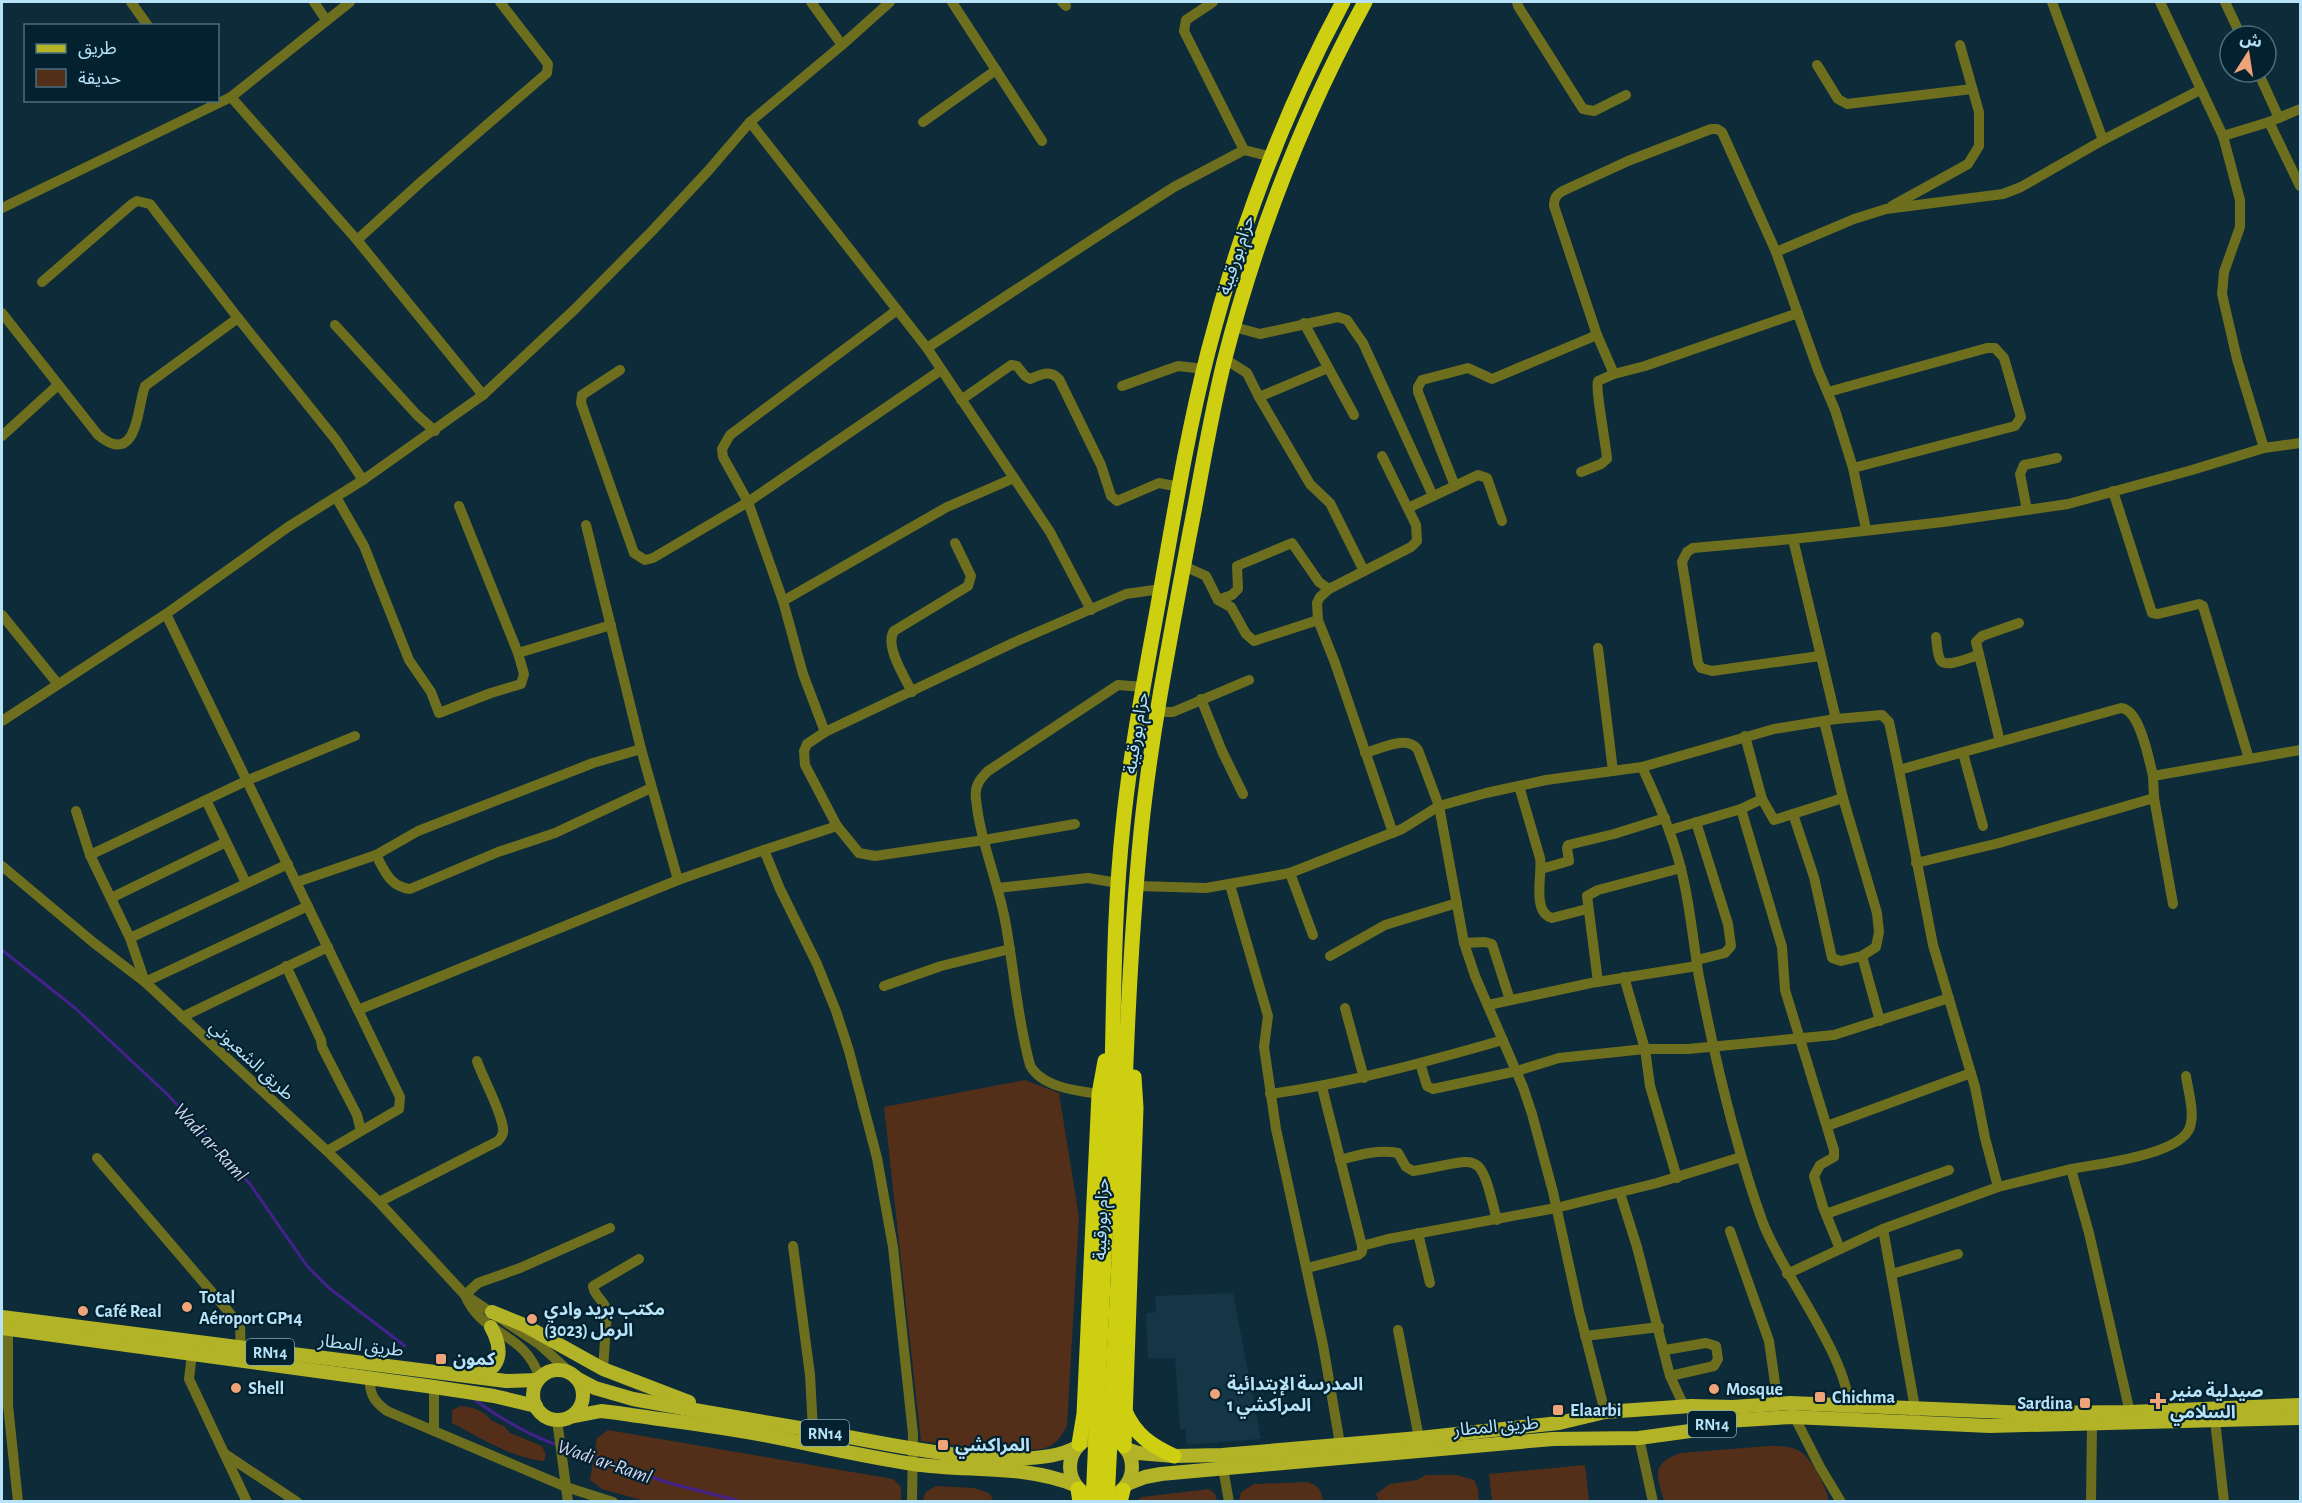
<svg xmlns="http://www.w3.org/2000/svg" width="2302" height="1503" font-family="'Alegreya Sans','Noto Sans Arabic',sans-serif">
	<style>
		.built { fill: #153646 }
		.green { fill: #532e18 }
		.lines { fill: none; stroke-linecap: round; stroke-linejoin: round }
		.stream { stroke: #43228c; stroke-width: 3 }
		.minor { stroke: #6d6e1e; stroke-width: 10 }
		.major { stroke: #b2b327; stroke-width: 14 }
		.highway { stroke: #cecf10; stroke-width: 15 }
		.highway-bridge { stroke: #cecf10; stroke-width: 15 }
		.poi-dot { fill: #efa378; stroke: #03212e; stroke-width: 2 }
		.labels { text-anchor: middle; stroke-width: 4.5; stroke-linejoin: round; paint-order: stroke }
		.shield { fill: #03212e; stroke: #81a8bb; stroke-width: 1.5 }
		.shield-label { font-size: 16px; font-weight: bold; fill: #b7e2f8 }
		.street-label { font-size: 18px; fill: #b7e2f8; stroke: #03212e }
		.poi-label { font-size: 18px; font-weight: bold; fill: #b7e2f8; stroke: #03212e; text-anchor: start }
		.water-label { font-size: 20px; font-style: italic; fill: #d8d5f1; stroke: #03212e }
	</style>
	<rect width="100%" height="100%" fill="#0d2b38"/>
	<path class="built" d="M1233,1293L1261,1439L1187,1445L1185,1429H1180L1175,1358L1148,1359L1146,1313L1156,1312L1155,1296Z"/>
	<g class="green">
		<path d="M1025,1080L1059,1093L1079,1217L1067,1426C1063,1434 1057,1443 1048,1447C1026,1456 948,1444 921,1441L884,1107Z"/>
		<path d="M461,1406L474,1408L485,1414L492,1421L504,1426L510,1433L542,1446L546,1455L544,1461C511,1458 481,1438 452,1423V1410Z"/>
		<path d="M608,1430L893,1479L901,1487V1501H645L602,1489L590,1480L597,1438Z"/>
		<path d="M1769,1446C1780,1446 1792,1446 1801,1452C1812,1459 1827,1489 1829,1501H1664C1657,1475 1650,1464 1681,1453Z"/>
		<path d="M1585,1465L1589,1501H1492L1489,1474Z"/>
		<path d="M1426,1475H1457L1474,1480L1478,1489L1479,1501H1379L1376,1494L1390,1484L1417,1480Z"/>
		<path d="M1308,1482C1319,1486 1321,1490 1323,1501H1239L1241,1492L1254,1484Z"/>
		<path d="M936,1486L974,1488L989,1493L994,1501H922L926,1492Z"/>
		<path d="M1209,1489L1215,1494L1217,1501H1136L1142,1497Z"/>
	</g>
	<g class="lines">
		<g class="stream">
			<path d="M2,950L75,1008L167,1094L250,1184L307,1266L329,1288L405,1346"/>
			<path d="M475,1400C501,1419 527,1434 557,1445"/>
			<path d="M564,1447L669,1483L743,1502"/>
		</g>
		<g class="minor">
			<path d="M131,2L148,26"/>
			<path d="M314,2L326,20"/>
			<path d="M811,2L842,45"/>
			<path d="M952,2L1042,141"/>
			<path d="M1062,2L1066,6"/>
			<path d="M1213,2L1186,20L1184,31L1244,150"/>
			<path d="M1517,2L1518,6L1583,109L1594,111L1626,95"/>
			<path d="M2052,2L2103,140"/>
			<path d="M2160,2L2223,136L2240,200V227L2224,272L2222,294L2237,359L2264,448L2300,443"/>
			<path d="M2225,2L2241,36"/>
			<path d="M1817,65L1838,99L1847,104L1972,89"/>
			<path d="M2258,72L2279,118"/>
			<path d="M231,97L357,240L483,395"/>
			<path d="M750,122L927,348L1113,226L1174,187L1244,150L1272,157"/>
			<path d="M923,122L996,70"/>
			<path d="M2269,122L2300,186"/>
			<path d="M2223,136L2269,122L2300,109"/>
			<path d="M1892,206L1968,164L1979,146V112L1960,45"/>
			<path d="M2,208L231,97L350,2"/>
			<path d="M357,240L422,181L547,73L548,64L500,2"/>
			<path d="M1776,252L1854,219L1886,209L2003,194L2021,187L2103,140L2200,90"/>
			<path d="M42,282L132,204L137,201L150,204L238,318"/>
			<path d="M897,310L730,435L722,449L723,457L748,502L941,370"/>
			<path d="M2,313L98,435C138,468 137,407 145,386L238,318L336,440L363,480"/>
			<path d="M1798,313L1645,366L1614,374L1597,335L1554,206C1554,196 1558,193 1567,189L1628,161L1711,129H1717L1722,132L1776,252L1818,370L1835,410L1853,468L1866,529"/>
			<path d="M1304,323L1354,415"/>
			<path d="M335,325L417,415L435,431"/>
			<path d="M1234,327L1260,334L1338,317L1347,320L1363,343L1433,496"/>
			<path d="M1225,359L1247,373L1259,397L1310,484L1330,503L1364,571"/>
			<path d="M620,370L582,395L581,403L634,553L645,560L653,558L748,502L783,601L947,507L1014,478L927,348"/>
			<path d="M1122,386L1178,366L1204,369"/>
			<path d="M1828,392L1987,348H1995L2004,358L2021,417L2015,426L1853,468"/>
			<path d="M1259,397L1328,368"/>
			<path d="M961,400L1011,365L1017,366L1025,376L1030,379C1041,375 1049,369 1059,379L1101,465L1111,496L1117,501L1159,483L1180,487"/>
			<path d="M2,436L58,385"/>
			<path d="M1382,456L1416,525L1417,541L1411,547L1329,589L1320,597L1317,603L1318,620L1335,663L1393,833"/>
			<path d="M1581,472L1601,464L1607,459C1606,444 1595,388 1598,381L1614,374"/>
			<path d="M1014,478L1050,532L1091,610"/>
			<path d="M1455,486L1418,392V387L1422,380L1468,368L1492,379L1597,335"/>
			<path d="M2113,491L2152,613L2158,614L2199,604L2203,606L2249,759"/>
			<path d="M336,497L364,546L409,660L431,692L439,713L491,693L521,684L524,674L518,653L611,625"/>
			<path d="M459,506L518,653"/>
			<path d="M1408,508L1478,475L1487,478L1502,521"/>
			<path d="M2027,510L2020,474L2024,465L2057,458"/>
			<path d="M586,525L641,749L678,880"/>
			<path d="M1793,539L1836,719"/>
			<path d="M1184,566L1206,576L1218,600L1231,607L1246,634L1254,641L1318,620"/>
			<path d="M1218,600L1232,595L1238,589L1237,566L1292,543L1319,582L1329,589"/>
			<path d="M783,601L803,674L825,732L1015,642L1126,594L1161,589"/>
			<path d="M166,614L358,1010L678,880L764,850L780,889L817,964L836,1011L849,1051L877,1158L893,1247L913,1434L912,1502"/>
			<path d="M2,615L57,683"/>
			<path d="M1936,637C1937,643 1937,656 1941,661C1948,668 1970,657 1979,655"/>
			<path d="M1598,648L1613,771"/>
			<path d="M1820,656L1712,671L1701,668L1698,663L1682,562L1687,552L1693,548L1793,539L1943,522L2068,504L2192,470L2264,448"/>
			<path d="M912,692C905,678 884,645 894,631L968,586L971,576L955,543"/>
			<path d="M1201,699L1222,751L1243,794"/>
			<path d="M1158,712H1173L1249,680"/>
			<path d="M2,721L166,614L288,527L363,480L483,395L574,310L652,231L708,171L750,122L842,45L890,2"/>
			<path d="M1824,721L1843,798L1877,913L1879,932L1876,947L1862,956L1880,1021"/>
			<path d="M825,732L807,744L804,751L805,765L837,826"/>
			<path d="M2000,742L1976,642L1982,636L2019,623"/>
			<path d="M1365,753C1380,749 1408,734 1418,750L1439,806L1464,943L1475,976L1523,1087L1532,1114L1553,1192L1579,1311L1605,1412"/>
			<path d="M1963,753L1983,826"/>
			<path d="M1642,767C1660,806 1677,844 1685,887C1691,916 1694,947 1699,977C1715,1060 1734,1143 1763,1223C1783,1276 1852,1361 1849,1413"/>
			<path d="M1899,770L2121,708C2140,709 2149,760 2153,776"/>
			<path d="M1519,786L1540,858C1543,873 1531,912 1552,918L1587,909"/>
			<path d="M2154,798L2173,904"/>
			<path d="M1762,799L1774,820L1843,798"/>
			<path d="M206,800L246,883"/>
			<path d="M1741,809L1782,947L1785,990L1834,1150V1157L1820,1165L1814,1176L1823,1207L1840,1249"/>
			<path d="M76,811L90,855L248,780L355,736"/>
			<path d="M1793,814L1814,877L1832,958L1841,961L1862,956"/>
			<path d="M1696,822L1728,924L1731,946L1725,953L1697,960"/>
			<path d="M1670,830L1741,809L1762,799L1745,736"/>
			<path d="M764,850L837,826L859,853L875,856L984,840L1075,824"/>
			<path d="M90,855L130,938L145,982L308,906"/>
			<path d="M376,855C384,870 390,887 410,889L498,852L555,833L651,788"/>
			<path d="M1916,863L1999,843L2154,798L2153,776L2300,750"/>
			<path d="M2,866L94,943L145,982L327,1151L379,1202L465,1295L539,1344L573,1375"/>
			<path d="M1541,869L1569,861L1567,848L1568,845L1614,834L1665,818"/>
			<path d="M1290,873L1313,935"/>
			<path d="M297,882L376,855L418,831L593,763L641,749"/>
			<path d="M1230,885L1268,1016L1264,1047L1276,1129L1323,1345L1341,1450"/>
			<path d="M1137,886L1206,888L1290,873L1402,829L1439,806L1486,793L1546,780L1642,767L1774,729L1836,719L1882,715L1889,722L1899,770L1933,945L1975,1087L1985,1138L1998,1187"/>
			<path d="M998,888L1088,878L1118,883"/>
			<path d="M111,898L226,842"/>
			<path d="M130,938L288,864"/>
			<path d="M1464,943L1485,942L1492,944L1510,1000"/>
			<path d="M1330,956L1385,925L1457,903"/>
			<path d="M286,966L321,1040L322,1047L357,1115L361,1131"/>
			<path d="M1598,982L1587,896L1598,890L1681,868"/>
			<path d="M884,986L941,966L1010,949"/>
			<path d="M1488,1005L1591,983L1697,966"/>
			<path d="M1345,1008L1364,1078"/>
			<path d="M182,1017L328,947"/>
			<path d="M1420,1063L1427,1086L1433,1089L1517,1071L1559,1058L1645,1049L1624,977"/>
			<path d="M1322,1087L1362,1246L1388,1239L1556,1208L1657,1183L1741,1157"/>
			<path d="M1099,1094C1077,1091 1041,1087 1030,1065C1017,1018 1014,968 1005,920C997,879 980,840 976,799C974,786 980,779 988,771L1118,685L1143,687"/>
			<path d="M1270,1094C1350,1083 1426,1062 1503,1040"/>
			<path d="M1827,1126L1971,1073"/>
			<path d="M327,1151L399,1109L400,1097L358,1010"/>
			<path d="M97,1158L240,1325L241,1354"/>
			<path d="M1340,1160C1358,1155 1379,1149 1398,1153L1406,1167L1413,1171C1482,1160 1478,1145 1497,1220"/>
			<path d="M2071,1169C2098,1164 2181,1155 2190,1127C2195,1112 2188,1091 2186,1076"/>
			<path d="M1677,1178L1650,1086L1645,1049H1688L1834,1035L1949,998"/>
			<path d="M1620,1193L1637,1247L1670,1376L1684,1406"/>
			<path d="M379,1202L498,1141C502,1137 504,1133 503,1128C500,1108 484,1081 477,1061"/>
			<path d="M1826,1214L1949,1170"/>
			<path d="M1730,1231L1769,1341L1778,1404"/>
			<path d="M1418,1233L1430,1283"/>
			<path d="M793,1246L810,1375L813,1430"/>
			<path d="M1307,1268L1358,1255L1362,1252V1246"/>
			<path d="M1787,1274L1883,1229"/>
			<path d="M1892,1274L1958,1254"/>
			<path d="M465,1295L478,1283L520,1268L610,1228"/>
			<path d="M465,1295C483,1338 525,1330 540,1379"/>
			<path d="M8,1329V1405L18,1502"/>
			<path d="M1398,1330L1419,1438"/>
			<path d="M1585,1336L1659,1327"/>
			<path d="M1665,1350L1706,1343L1716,1346L1718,1359L1714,1366L1670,1376"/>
			<path d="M192,1354L189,1379L247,1502"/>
			<path d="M603,1369L607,1312C606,1301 594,1297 593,1286L639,1259"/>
			<path d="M370,1378C369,1395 375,1402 387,1411L566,1487L613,1502"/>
			<path d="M1792,1412L1820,1467L1841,1502"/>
			<path d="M557,1420L568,1502"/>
			<path d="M2215,1420L2224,1502"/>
			<path d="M1915,1423V1408L1883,1229L1998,1187L2071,1169L2089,1233L2131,1417"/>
			<path d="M434,1431V1387"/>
			<path d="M1639,1438L1653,1502"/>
			<path d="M225,1454L297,1502"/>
			<path d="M1223,1468L1229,1502"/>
			<path d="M2091,1502L2092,1424"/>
		</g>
		<g class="major">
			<path d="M492,1312L524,1325L603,1369L689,1402"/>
			<path d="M2,1317L506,1381L538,1380"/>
			<path d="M2,1328L434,1387L494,1396L536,1406"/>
			<circle cx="558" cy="1395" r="25"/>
			<path d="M474,1374C503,1371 503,1349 491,1327"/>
			<path d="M576,1378L595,1388L633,1399C692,1410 752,1420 812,1430C875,1441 1023,1477 1077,1447"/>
			<path d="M570,1417L601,1411L618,1413C663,1420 708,1425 753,1433C806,1443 860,1456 913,1464C967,1472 1024,1464 1075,1485"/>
			<circle cx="1101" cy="1467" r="31"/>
			<path d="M1126,1449L1138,1453L1174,1456L1222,1455L1419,1438L1559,1423L1605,1412L1691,1406L1733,1407L1790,1403L2029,1413L2130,1412L2300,1405"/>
			<path d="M1127,1484L1145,1477L1161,1474L1553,1439L1639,1438L1690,1431L1726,1421L1792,1417L1990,1426L2300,1418"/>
		</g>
		<g class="highway">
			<path d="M1104,1260C1107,1197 1110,1134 1112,1072C1114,990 1114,907 1123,825C1131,746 1147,667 1161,588C1175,509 1188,430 1208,352C1239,231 1284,112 1343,2"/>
			<path d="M1119,1260C1124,1118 1127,974 1141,832C1151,733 1171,634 1189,537C1201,477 1210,417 1225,358C1257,234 1304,114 1365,2"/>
			<path d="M1125,1411C1135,1435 1152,1446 1174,1456"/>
			<path d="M1079,1444L1084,1414L1099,1094L1105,1061"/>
			<path d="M1124,1446L1136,1108L1134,1077"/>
			<path d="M1078,1489L1080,1502"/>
			<path d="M1120,1502L1123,1490"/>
		</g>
		<g class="highway-bridge">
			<path d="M1093,1502L1104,1260"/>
			<path d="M1107,1502L1119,1260"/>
		</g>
	</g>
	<g class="poi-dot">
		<circle cx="187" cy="1307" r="6"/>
		<circle cx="83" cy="1311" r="6"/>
		<circle cx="532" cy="1319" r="6"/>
		<rect x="435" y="1353" width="12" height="12" rx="3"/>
		<circle cx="236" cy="1388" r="6"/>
		<circle cx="1714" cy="1389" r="6"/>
		<circle cx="1215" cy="1394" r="6"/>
		<rect x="1814" y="1391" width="12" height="12" rx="3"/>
		<path d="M2155 1392h6v6h6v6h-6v6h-6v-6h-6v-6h6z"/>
		<rect x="2079" y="1397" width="12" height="12" rx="3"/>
		<rect x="1552" y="1404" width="12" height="12" rx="3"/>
		<rect x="937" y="1439" width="12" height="12" rx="3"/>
	</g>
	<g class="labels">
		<g class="shield">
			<rect x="246" y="1339" width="48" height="26" rx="4.5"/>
			<rect x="1688" y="1411" width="48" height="26" rx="4.5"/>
			<rect x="801" y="1420" width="48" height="26" rx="4.5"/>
		</g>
		<g class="shield-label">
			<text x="270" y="1358">RN14</text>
			<text x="1712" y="1430">RN14</text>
			<text x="825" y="1439">RN14</text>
		</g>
		<g class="street-label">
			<text transform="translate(1236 255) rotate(-72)" y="6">حزام بورقيبة</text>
			<text transform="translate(1136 733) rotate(-81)" y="6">حزام بورقيبة</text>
			<text transform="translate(252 1060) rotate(43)" y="6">طريق الشعبوني</text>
			<text transform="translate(1101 1219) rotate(-88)" y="6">حزام بورقيبة</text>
			<text transform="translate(361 1345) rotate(7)" y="6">طريق المطار</text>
			<text transform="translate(1496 1426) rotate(-5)" y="6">طريق المطار</text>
		</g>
		<g class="poi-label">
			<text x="199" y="1303">Total<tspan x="199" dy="21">Aéroport GP14</tspan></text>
			<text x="544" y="1315">مكتب بريد وادي<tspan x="544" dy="21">الرمل (3023)</tspan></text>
			<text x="95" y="1317">Café Real</text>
			<text x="453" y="1365">كمون</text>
			<text x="1227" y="1390">المدرسة الإبتدائية<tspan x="1227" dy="21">المراكشي 1</tspan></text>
			<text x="248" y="1394">Shell</text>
			<text x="1726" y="1395">Mosque</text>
			<text x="2170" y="1397">صيدلية منير<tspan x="2170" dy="21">السلامي</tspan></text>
			<text x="1832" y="1403">Chichma</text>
			<text x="2073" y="1409" text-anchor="end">Sardina</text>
			<text x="1570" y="1416">Elaarbi</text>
			<text x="955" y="1451">المراكشي</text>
		</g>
		<g class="water-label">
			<text transform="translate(211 1142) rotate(47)" y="7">Wadi ar-Raml</text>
			<text transform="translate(605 1461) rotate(19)" y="7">Wadi ar-Raml</text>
		</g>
	</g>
	<rect width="2302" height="1503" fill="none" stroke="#b7e2f8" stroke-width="6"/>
	<rect x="24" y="24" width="195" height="78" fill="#03212e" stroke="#4b6e7f" stroke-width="1.5"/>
	<rect x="36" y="44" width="30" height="9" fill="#b2b327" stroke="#4b6e7f" stroke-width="1.5"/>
	<text x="78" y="54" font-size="18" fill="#b7e2f8">طريق</text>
	<rect x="36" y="69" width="30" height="18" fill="#532e18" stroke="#4b6e7f" stroke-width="1.5"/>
	<text x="78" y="84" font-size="18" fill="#b7e2f8">حديقة</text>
	<g transform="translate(2248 54) rotate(12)"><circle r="28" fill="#03212e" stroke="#4b6e7f" stroke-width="1.5"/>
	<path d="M0-4.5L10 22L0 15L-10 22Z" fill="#efa378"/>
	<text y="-9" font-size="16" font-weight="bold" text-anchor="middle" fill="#b7e2f8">ش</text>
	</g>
</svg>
